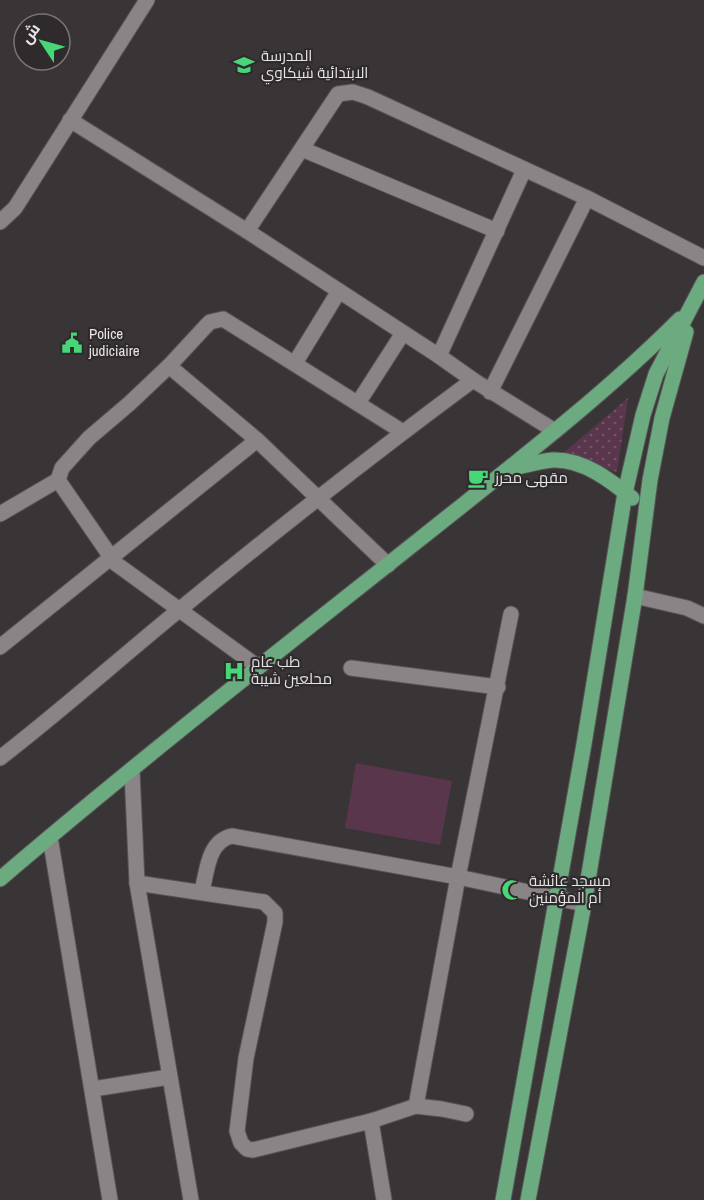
<svg xmlns="http://www.w3.org/2000/svg" width="704" height="1200" font-family="'Archivo Narrow',Cairo,sans-serif">
	<style>
		.grass { fill: url(#grass-dots) }
		.pitch { fill: #5a364d }
		.lines { fill: none; stroke-linecap: round; stroke-linejoin: round }
		.minor-casing { stroke: #585457; stroke-width: 17 }
		.major-casing { stroke: #585457; stroke-width: 17 }
		.minor { stroke: #8a8487; stroke-width: 15 }
		.major { stroke: #6caa7f; stroke-width: 15 }
		.labels { text-anchor: middle; stroke-width: 4.5; stroke-linejoin: round; paint-order: stroke }
		.poi-label { font-size: 15px; fill: #e7e4e6; stroke: #2f2b2d; text-anchor: start }
	</style>
	<defs>
		<pattern id="grass-dots" width="8" height="8" patternUnits="userSpaceOnUse" patternTransform="scale(1.5)"><rect width="8" height="8" fill="#5a364d"/><path d="M2 2h.1M6 6h.1" fill="none" stroke="#725367" stroke-width="1.8" stroke-linecap="round"/></pattern>
	</defs>
	<rect width="100%" height="100%" fill="#393537"/>
	<path class="grass" d="M628,398L617,472L561,455Z"/>
	<path class="pitch" d="M356,763L452,781L440,845L345,828Z"/>
	<g class="lines">
		<g class="minor-casing">
			<g id="minor">
				<path d="M70,120L247,231L439,356L524,170"/>
				<path d="M302,149L497,231"/>
				<path d="M0,222L15,208L147,0"/>
				<path d="M247,231L338,94L353,92L368,97L587,198L704,258"/>
				<path d="M439,356L473,380"/>
				<path d="M295,363L339,291"/>
				<path d="M169,366L257,440L388,565"/>
				<path d="M490,392L587,198"/>
				<path d="M358,403L403,333"/>
				<path d="M58,480L62,468L89,438L130,403L169,366L206,326L210,322L223,319L403,432"/>
				<path d="M0,514L58,480L115,563L258,667"/>
				<path d="M635,596L687,608L704,616"/>
				<path d="M511,614L458,877L584,904"/>
				<path d="M0,647L257,440"/>
				<path d="M351,668L498,687"/>
				<path d="M0,758C61,711 119,659 179,610C275,531 373,454 473,380L555,431"/>
				<path d="M132,771L137,883L191,1200"/>
				<path d="M50,837L110,1200"/>
				<path d="M137,883L264,902L275,913V922L246,1058L237,1131L241,1143L247,1149L253,1150L371,1121L416,1106L442,1109L466,1114"/>
				<path d="M202,891C207,871 208,841 232,836L458,877L416,1106"/>
				<path d="M93,1089L169,1077"/>
				<path d="M371,1121L384,1200"/>
			</g>
		</g>
		<g class="major-casing">
			<g id="major">
				<path d="M511,468C525,466 539,461 553,460C583,459 610,480 632,498"/>
				<path d="M0,879C137,762 279,651 420,539C509,468 600,399 680,319"/>
				<path d="M503,1200L584,744L625,493L643,415L656,374L704,282"/>
				<path d="M528,1200L584,904L635,596L650,480L662,418L686,332"/>
			</g>
		</g>
		<use href="#minor" class="minor"/>
		<use href="#major" class="major"/>
	</g>
	<defs>
		<g id="school-bare" transform="scale(1.62)"><path d="M0-5L7-2L0 1L-7-2ZM-4 1L0 2.5L4 1V4Q0 6-4 4Z" fill="#47d779" stroke="#2f2b2d" stroke-width="2.5" paint-order="stroke"/></g>
		<g id="civic-bare" transform="scale(1.62)"><path d="M-.6-6.5H3V-4.5H.6V-3L4-1V1h2V6H-6V1h2V-1L-.6-3ZM-1.2 2.5V6h2.4V2.5Z" fill="#47d779" stroke="#2f2b2d" stroke-width="2.5" paint-order="stroke"/></g>
		<g id="cafe-bare" transform="scale(1.62)"><path d="M-5.5-4.5H6V0H3Q3 3.5 0 3.5H-2.5Q-5.5 3.5-5.5 0ZM3-3.2v2h1.7v-2ZM-6 4.5H4V6H-6Z" fill="#47d779" stroke="#2f2b2d" stroke-width="2.5" paint-order="stroke"/></g>
		<g id="hospital-bare" transform="scale(1.62)"><path d="M-5-5h3v3.5h4V-5h3V5h-3V1.5h-4V5h-3Z" fill="#47d779" stroke="#2f2b2d" stroke-width="2.5" paint-order="stroke"/></g>
		<g id="mosque-bare" transform="scale(1.62)"><path d="M3.5-4.9A6 6 0 1 0 3.5 4.9A5 5 0 1 1 3.5-4.9Z" fill="#47d779" stroke="#2f2b2d" stroke-width="2.5" paint-order="stroke"/></g>
	</defs>
	<g fill-rule="evenodd">
		<use href="#school-bare" x="244" y="65"/>
		<use href="#civic-bare" x="72" y="343"/>
		<use href="#cafe-bare" x="478" y="478"/>
		<use href="#hospital-bare" x="234" y="671"/>
		<use href="#mosque-bare" x="512" y="890"/>
	</g>
	<g class="labels">
		<g class="poi-label">
			<text x="261" y="61">المدرسة<tspan x="261" dy="17">الابتدائية شيكاوي</tspan></text>
			<text x="89" y="339">Police<tspan x="89" dy="17">judiciaire</tspan></text>
			<text x="495" y="483">مقهى محرز</text>
			<text x="251" y="667">طب عام<tspan x="251" dy="17">محلعين شيبة</tspan></text>
			<text x="529" y="886">مسجد عائشة<tspan x="529" dy="17">أم المؤمنين</tspan></text>
		</g>
	</g>
	<g transform="translate(42 42) rotate(306)"><circle r="28" fill="#2f2b2d" stroke="#797577" stroke-width="1.5"/>
	<path d="M0-4.5L10 22L0 15L-10 22Z" fill="#47d779"/>
	<text y="-9" font-size="16" font-weight="bold" text-anchor="middle" fill="#e7e4e6">ش</text>
	</g>
</svg>
